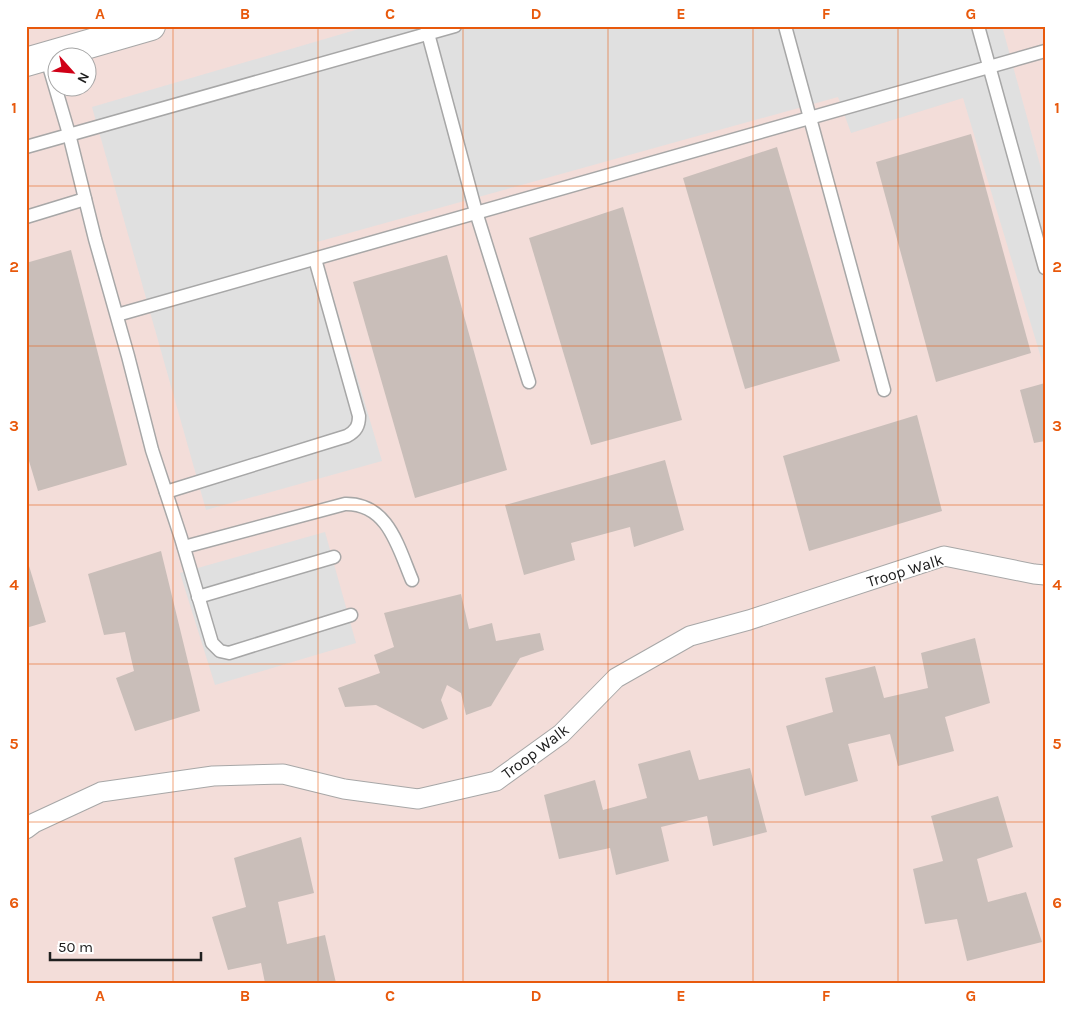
<svg xmlns="http://www.w3.org/2000/svg" width="1071" height="1009" font-family="Karla,sans-serif">
	<style>
		.military { fill: #f3ddd9; fill-rule: evenodd }
		.parking { fill: #e0e0e0 }
		.building { fill: #c9beb9 }
		.lines { fill: none; stroke-linecap: round; stroke-linejoin: round }
		.service-casing { stroke: #a7a7a7; stroke-width: 15 }
		.pedestrian-casing { stroke: #a7a7a7; stroke-width: 21 }
		.tertiary-casing { stroke: #a7a7a7; stroke-width: 30 }
		.service { stroke: #fff; stroke-width: 12 }
		.pedestrian { stroke: #fff; stroke-width: 19 }
		.tertiary { stroke: #fff; stroke-width: 28 }
		.grid { fill: none; stroke: #e8590c; stroke-width: 1; stroke-opacity: 0.55 }
		.labels { text-anchor: middle; stroke-width: 4; stroke-linejoin: round; paint-order: stroke }
		.street-label { font-size: 16px; fill: #202020; stroke: #fff }
		.neatline { fill: none; stroke: #e8590c; stroke-width: 2 }
		.grid-label { font-size: 16px; text-anchor: middle; font-weight: bold; fill: #e8590c }
	</style>
	<rect width="100%" height="100%" fill="#f1ece6"/>
	<path class="military" d="M26,26H1045V983H26ZM58,58H88V88H58Z"/>
	<g class="parking">
		<path d="M369,26H1002L1045,183V371L963,98L851,133L838,97L317,242L382,461L206,510L92,107Z"/>
		<path d="M325,532L356,643L215,685L180,573Z"/>
	</g>
	<g class="building">
		<path d="M971,134L1031,353L936,382L876,162Z"/>
		<path d="M777,147L840,361L745,389L683,178Z"/>
		<path d="M623,207L682,420L591,445L529,238Z"/>
		<path d="M71,250L127,465L38,491L26,451V263Z"/>
		<path d="M447,255L507,470L415,498L353,282Z"/>
		<path d="M1045,383V441L1034,443L1020,390Z"/>
		<path d="M917,415L942,511L809,551L783,456Z"/>
		<path d="M665,460L684,530L634,547L630,527L571,543L575,560L524,575L505,505Z"/>
		<path d="M161,551L200,711L135,731L116,678L134,671L125,632L104,635L88,574Z"/>
		<path d="M26,556L46,622L26,628Z"/>
		<path d="M461,594L469,629L492,623L496,641L540,633L544,650L520,658L491,706L466,715L461,693L447,685L441,700L448,719L423,729L376,705L345,707L338,688L380,673L374,655L394,647L384,613Z"/>
		<path d="M975,638L990,703L945,717L954,751L898,766L890,734L848,744L858,781L805,796L786,726L833,712L825,678L875,666L884,698L928,688L921,653Z"/>
		<path d="M690,750L699,780L750,768L767,832L713,846L707,816L661,827L669,861L616,875L610,848L559,859L544,795L595,780L603,810L647,798L638,764Z"/>
		<path d="M998,796L1013,847L977,859L988,902L1026,892L1042,942L967,961L957,919L925,924L913,869L943,861L931,816Z"/>
		<path d="M301,837L314,893L278,902L287,944L325,935L336,983H265L261,963L228,970L212,917L246,907L234,858Z"/>
	</g>
	<g class="lines">
		<g class="service-casing">
			<g id="service">
				<path d="M426,26L476,212L529,382"/>
				<path d="M785,26L884,390"/>
				<path d="M978,26L1045,268"/>
				<path d="M46,56L69,134L95,239L128,356L152,450L181,538L212,643L220,651L229,653L351,615"/>
				<path d="M26,147L455,26"/>
				<path d="M26,217L85,199"/>
				<path d="M117,315L1045,51"/>
				<path d="M166,492L347,436C356,431 359,426 359,416L315,259"/>
				<path d="M184,547L345,504C388,503 398,547 412,580"/>
				<path d="M198,597L334,557"/>
			</g>
		</g>
		<g class="pedestrian-casing">
			<path id="pedestrian" d="M26,829L34,823L101,792L213,776L283,774L344,789L418,799L496,781L561,734L616,678L690,636L749,620L944,556L1034,574L1045,575"/>
		</g>
		<g class="tertiary-casing">
			<path id="tertiary" d="M26,62L151,26"/>
		</g>
		<use href="#service" class="service"/>
		<use href="#pedestrian" class="pedestrian"/>
		<use href="#tertiary" class="tertiary"/>
	</g>
	<path class="grid" d="M173,26V983M318,26V983M463,26V983M608,26V983M753,26V983M898,26V983M26,186H1045M26,346H1045M26,505H1045M26,664H1045M26,822H1045"/>
	<g class="labels">
		<g class="street-label">
			<text transform="translate(905 570) rotate(-17)" y="6">Troop Walk</text>
			<text transform="translate(535 751) rotate(-37)" y="6">Troop Walk</text>
		</g>
	</g>
	<rect width="1071" height="1009" fill="none" stroke="#ffffff" stroke-width="55"/>
	<g transform="translate(72 72) rotate(117)"><circle r="24" fill="#ffffff" stroke="#a6a6a6"/>
	<path d="M0-4L9 19L0 12L-9 19Z" fill="#d00017"/>
	<text y="-8" font-size="14" font-weight="bold" text-anchor="middle" fill="#202020">N</text>
	</g>
	<path d="M50 952v8h151v-8" fill="none" stroke="#202020" stroke-width="2.5"/>
	<text x="58" y="952" font-size="15" fill="#202020" stroke="#ffffff" stroke-width="4" paint-order="stroke">50 m</text>
	<rect x="28" y="28" width="1016" height="954" class="neatline"/>
	<g class="grid-label">
		<text x="100" y="19">A</text>
		<text x="245" y="19">B</text>
		<text x="390" y="19">C</text>
		<text x="536" y="19">D</text>
		<text x="681" y="19">E</text>
		<text x="826" y="19">F</text>
		<text x="971" y="19">G</text>
		<text x="14" y="113">1</text>
		<text x="1057" y="113">1</text>
		<text x="14" y="272">2</text>
		<text x="1057" y="272">2</text>
		<text x="14" y="431">3</text>
		<text x="1057" y="431">3</text>
		<text x="14" y="590">4</text>
		<text x="1057" y="590">4</text>
		<text x="14" y="749">5</text>
		<text x="1057" y="749">5</text>
		<text x="14" y="908">6</text>
		<text x="1057" y="908">6</text>
		<text x="100" y="1001">A</text>
		<text x="245" y="1001">B</text>
		<text x="390" y="1001">C</text>
		<text x="536" y="1001">D</text>
		<text x="681" y="1001">E</text>
		<text x="826" y="1001">F</text>
		<text x="971" y="1001">G</text>
	</g>
</svg>
